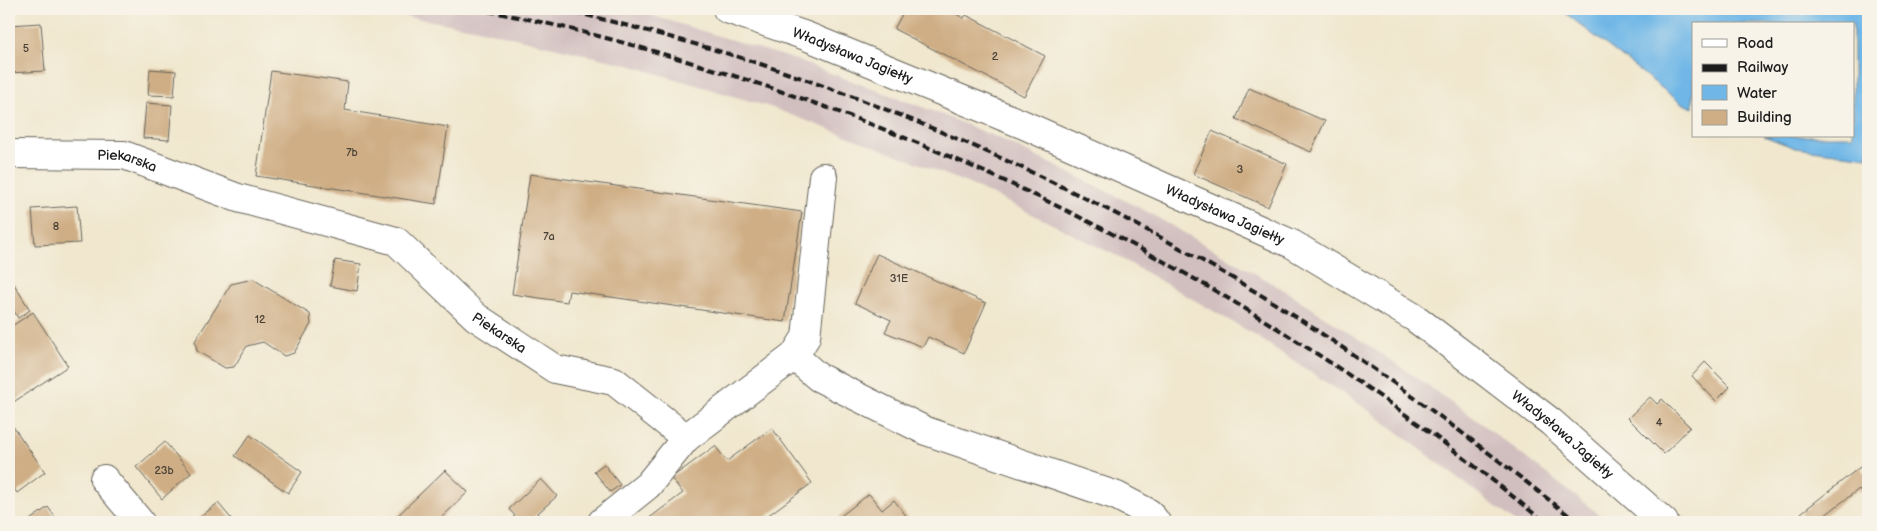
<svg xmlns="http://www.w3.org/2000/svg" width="1877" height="531" font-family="'Balsamiq Sans',sans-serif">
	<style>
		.industrial { fill: #d1bfbf }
		.water { fill: #70b7e7; stroke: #466a82 }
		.building { fill: #cfae85 }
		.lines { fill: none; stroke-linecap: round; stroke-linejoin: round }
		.minor-casing { stroke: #66635a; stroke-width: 30 }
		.minor { stroke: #fff; stroke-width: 28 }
		.rail { stroke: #1c1c1c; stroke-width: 4; stroke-dasharray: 8 4; stroke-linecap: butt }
		.labels { text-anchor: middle; stroke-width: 4; stroke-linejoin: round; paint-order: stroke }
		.number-label { font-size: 11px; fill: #494036 }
		.street-label { font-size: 14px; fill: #1c1c1c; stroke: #f7f3e8 }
	</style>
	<rect width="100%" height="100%" fill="#f7f3e8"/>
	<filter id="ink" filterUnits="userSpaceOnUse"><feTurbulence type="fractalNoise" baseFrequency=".02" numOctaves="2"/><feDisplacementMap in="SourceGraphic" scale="10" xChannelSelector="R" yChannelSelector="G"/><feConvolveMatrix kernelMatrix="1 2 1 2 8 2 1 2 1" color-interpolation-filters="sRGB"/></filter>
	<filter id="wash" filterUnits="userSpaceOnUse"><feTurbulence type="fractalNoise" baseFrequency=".0096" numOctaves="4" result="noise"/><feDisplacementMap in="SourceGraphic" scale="20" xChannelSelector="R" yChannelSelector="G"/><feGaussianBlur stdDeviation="1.12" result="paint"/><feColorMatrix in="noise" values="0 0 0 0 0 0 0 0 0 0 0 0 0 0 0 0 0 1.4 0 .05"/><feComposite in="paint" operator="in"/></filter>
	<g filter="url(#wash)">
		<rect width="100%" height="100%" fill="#f0e7ce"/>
		<path class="industrial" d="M361,9H631L790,58L938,113L1003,140L1146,211L1284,290L1401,367L1474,418L1609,522H1516L1374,414L1250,332L1117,256L981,189L913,161L770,107L625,64L473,28Z"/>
		<path class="water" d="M1560,9H1868V157L1795,148L1764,136H1853V24H1693V108L1681,103Z"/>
		<g id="blocks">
			<g class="building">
				<path d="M905,9H946L964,18L966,15L1045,56L1024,96L894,29Z"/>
				<path d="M41,23L45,71L9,73V25Z"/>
				<path d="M150,69L176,71L174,96L148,95Z"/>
				<path d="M271,71L348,82L345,110L448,127L436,204L256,176Z"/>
				<path d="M1249,88L1325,121L1311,152L1236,119Z"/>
				<path d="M146,103L172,105L169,140L143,138Z"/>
				<path d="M1212,131L1287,164L1268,207L1193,174Z"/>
				<path d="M530,174L802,212L785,322L569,291L567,302L512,294Z"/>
				<path d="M77,206L80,243L35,245L32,209Z"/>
				<path d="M877,254L986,303L964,353L928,337L923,347L885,332L891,320L855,303Z"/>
				<path d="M335,260L361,264L357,291L330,286Z"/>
				<path d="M9,276L30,310L18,318L9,302Z"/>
				<path d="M253,279L310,314L311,324L294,353L284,356L263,342L247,346L234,367L225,368L197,351L195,341L231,284Z"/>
				<path d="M33,312L68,366L9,405V328Z"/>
				<path d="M1705,362L1730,387L1716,401L1692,376Z"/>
				<path d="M1650,397L1657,404L1662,399L1690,427L1664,454L1628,418Z"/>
				<path d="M12,425L45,472L17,493L9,481V426Z"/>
				<path d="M772,428L812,483L759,522H644L683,493L671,478L715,446L727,461Z"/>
				<path d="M250,435L302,472L288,493L235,456Z"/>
				<path d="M165,442L191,473L162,499L136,467Z"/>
				<path d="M604,464L620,485L610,492L594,471Z"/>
				<path d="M1860,467L1868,478V497L1866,498L1859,489L1816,522H1808L1801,513Z"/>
				<path d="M445,470L468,492L437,522H391Z"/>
				<path d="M541,479L557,496L528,522H507L515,516L509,509Z"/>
				<path d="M869,494L882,510L894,500L911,522H833Z"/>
				<path d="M218,503L234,522H194Z"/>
				<path d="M48,507L59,522H27Z"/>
			</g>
		</g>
	</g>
	<g filter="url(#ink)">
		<use href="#blocks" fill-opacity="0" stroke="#66635a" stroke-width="1"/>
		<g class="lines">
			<g class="minor-casing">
				<g id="minor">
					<path id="s1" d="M727,9L806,36L1022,124L1292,244L1415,318L1551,422L1664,522"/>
					<path id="s2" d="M9,154L124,155L238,198L396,241L476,317L555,369L614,381L686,438"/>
					<path d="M794,356L818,377L926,431L1117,496L1149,513L1156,522"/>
					<path d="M104,479L140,522"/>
					<path d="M602,522L648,485L686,438L794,356L806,337L823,177"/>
				</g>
			</g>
			<use href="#minor" class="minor"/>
			<g class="rail">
				<path d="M476,9C567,25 657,51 744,79C1036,174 1308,325 1544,522"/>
				<path d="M563,9C637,28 712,47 784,72C953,130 1117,207 1269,300C1377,367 1478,443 1577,522"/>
			</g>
		</g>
	</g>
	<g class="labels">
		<g class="number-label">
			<text x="26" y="52">5</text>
			<text x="995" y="60">2</text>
			<text x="352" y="156">7b</text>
			<text x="1240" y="173">3</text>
			<text x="56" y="230">8</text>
			<text x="549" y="240">7a</text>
			<text x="899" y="282">31E</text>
			<text x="260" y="323">12</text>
			<text x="1659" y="426">4</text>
			<text x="164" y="474">23b</text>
		</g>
		<g class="street-label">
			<text dy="5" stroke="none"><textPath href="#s1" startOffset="134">Władysława Jagiełły</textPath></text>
			<text dy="5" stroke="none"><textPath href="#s2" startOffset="119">Piekarska</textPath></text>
			<text dy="5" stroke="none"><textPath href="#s1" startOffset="539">Władysława Jagiełły</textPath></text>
			<text dy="5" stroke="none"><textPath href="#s2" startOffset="539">Piekarska</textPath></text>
			<text dy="5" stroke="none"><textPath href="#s1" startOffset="944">Władysława Jagiełły</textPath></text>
		</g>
	</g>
	<rect width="1877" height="531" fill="none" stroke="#f7f3e8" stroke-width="30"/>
	<rect x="1692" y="22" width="162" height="115" fill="#f7f3e8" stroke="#9f9d96"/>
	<rect x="1702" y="39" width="25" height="8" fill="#ffffff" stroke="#9f9d96"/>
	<text x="1737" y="48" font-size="15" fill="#1c1c1c">Road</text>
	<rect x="1702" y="64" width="25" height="8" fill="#1c1c1c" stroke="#9f9d96"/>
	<text x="1737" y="72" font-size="15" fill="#1c1c1c">Railway</text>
	<rect x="1702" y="85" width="25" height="15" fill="#70b7e7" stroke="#9f9d96"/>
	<text x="1737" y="98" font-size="15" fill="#1c1c1c">Water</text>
	<rect x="1702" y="110" width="25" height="15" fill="#cfae85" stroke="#9f9d96"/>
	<text x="1737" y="122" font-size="15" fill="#1c1c1c">Building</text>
</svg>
